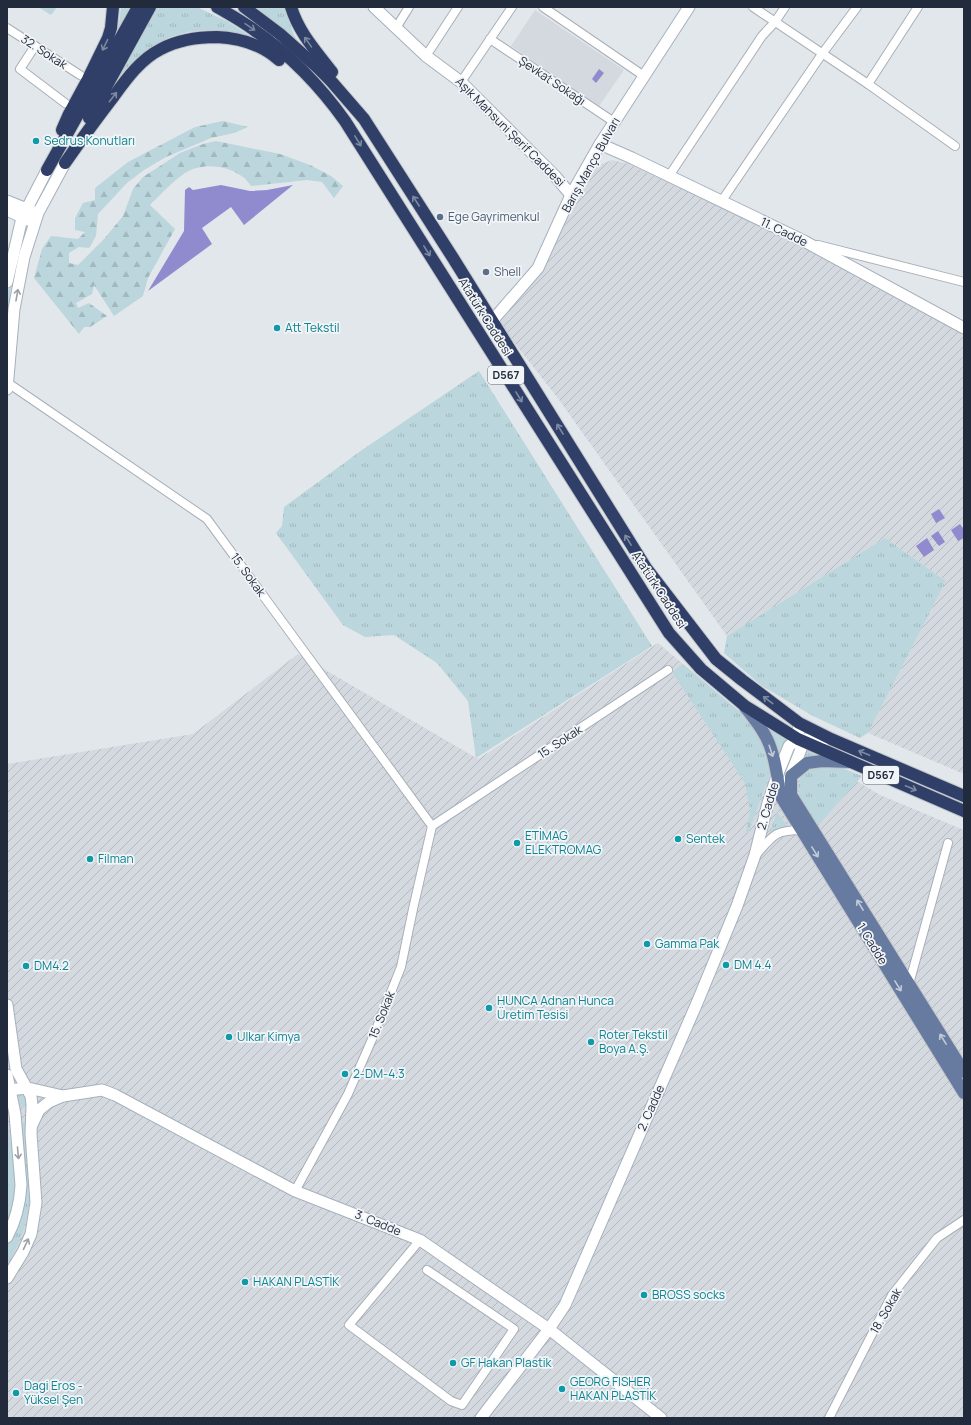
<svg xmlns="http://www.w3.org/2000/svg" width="971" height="1425" font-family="Manrope,sans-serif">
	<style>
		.built { fill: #d3d9df }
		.industrial { fill: url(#industrial-furrows) }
		.grass { fill: url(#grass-tufts) }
		.forest { fill: url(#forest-firs) }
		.water { fill: #908bcf }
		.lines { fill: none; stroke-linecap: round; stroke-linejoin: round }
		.street-casing { stroke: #a8afb6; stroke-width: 10 }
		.secondary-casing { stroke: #a6b0bd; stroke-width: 13 }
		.primary-casing { stroke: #c1c4c8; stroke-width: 14 }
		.highway-casing { stroke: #c1c4c8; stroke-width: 14 }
		.street { stroke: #fff; stroke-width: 8 }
		.secondary { stroke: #fff; stroke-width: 11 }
		.primary { stroke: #677aa0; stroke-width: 12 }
		.highway { stroke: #2f3f67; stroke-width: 12 }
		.oneway { stroke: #7d88a1 }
		.oneway2 { stroke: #9ca0a7 }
		.oneway3 { stroke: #c1cad9 }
		.culture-dot { fill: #0f9aa8; stroke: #f2f5f8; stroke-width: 1.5 }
		.service-dot { fill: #5c6f8a; stroke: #f2f5f8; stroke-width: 1.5 }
		.labels { text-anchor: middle; stroke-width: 3.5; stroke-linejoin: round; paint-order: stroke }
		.shield { fill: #f2f5f8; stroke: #606874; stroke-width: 1 }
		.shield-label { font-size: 11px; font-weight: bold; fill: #222b3c }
		.street-label { font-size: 12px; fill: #222b3c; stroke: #f2f5f8 }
		.culture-label { font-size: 12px; fill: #0d838f; stroke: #f2f5f8; text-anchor: start }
		.service-label { font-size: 12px; fill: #4e5e75; stroke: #f2f5f8; text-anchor: start }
	</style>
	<defs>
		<pattern id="industrial-furrows" width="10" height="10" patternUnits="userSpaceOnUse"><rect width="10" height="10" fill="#d3d9df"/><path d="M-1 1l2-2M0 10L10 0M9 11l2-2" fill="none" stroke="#b5bac0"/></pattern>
		<pattern id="grass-tufts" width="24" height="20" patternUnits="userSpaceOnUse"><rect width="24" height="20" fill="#bbd6dc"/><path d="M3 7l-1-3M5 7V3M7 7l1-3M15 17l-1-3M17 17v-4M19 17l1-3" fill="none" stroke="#a0b8be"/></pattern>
		<pattern id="forest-firs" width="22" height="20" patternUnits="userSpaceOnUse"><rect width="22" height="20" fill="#bbd6dc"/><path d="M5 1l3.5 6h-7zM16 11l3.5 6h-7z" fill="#a0b8be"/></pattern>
	</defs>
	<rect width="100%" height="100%" fill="#e2e7eb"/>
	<path class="built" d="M535,10L624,70L599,106L511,46Z"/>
	<g class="industrial">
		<path d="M612,160L629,164L800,245L964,334V774L868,733L946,581L885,538L727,636L557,397L498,322L539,272L596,166Z"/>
		<path d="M658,643L734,707L880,795L964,830V1418H7V764L193,734L298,654L478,759Z"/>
	</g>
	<g class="grass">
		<path d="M38,7H57L51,15Z"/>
		<path d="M121,7H132L115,38L119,23Z"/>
		<path d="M157,7H197L228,22L250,36L223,31L205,30L188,32L170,37L156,45L138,57L100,109L131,50Z"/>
		<path d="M248,7H284L294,35L302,47Z"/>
		<path d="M479,371L652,646L476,758L468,701L437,663L394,635L365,637L343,625L276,533L282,526L284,507L362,450Z"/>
		<path d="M885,538L946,581L868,733L860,738L813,716L762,686L724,653L727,636Z"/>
		<path d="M683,664L754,724L773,765L748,834L746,832L750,811L745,783L672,672Z"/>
		<path d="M765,726L788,739L779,765Z"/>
		<path d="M805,746L828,756L798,768Z"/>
		<path d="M835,765L862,776L815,829C808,813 792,793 801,776C802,773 806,768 809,767C816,764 827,765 835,765Z"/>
		<path d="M777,812L788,827L772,833L770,832Z"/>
		<path d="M21,1093L24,1094L26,1097L28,1106L22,1108C19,1104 16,1098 21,1093Z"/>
		<path d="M26,1122C24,1140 28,1159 29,1177C31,1211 25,1236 7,1265V1246L21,1217L25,1202L18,1123Z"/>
		<path d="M7,1130L9,1131C13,1162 21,1191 7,1221Z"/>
	</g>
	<g class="forest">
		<path d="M223,121L248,127L234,133L211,138L166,157L144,170L127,183L98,214L96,236L89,248L79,247L69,253V263L78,265L104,239L123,216L133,189L143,177L180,153L203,144L216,141L280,154L310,165L331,176L343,186L334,198L322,182L307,180L251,186C249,183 246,179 243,177C228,165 201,162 185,173C172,182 161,194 150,205L175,229L148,278L143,296L114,316L94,285L92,294L76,303L78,308L89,303L107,316L90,327H84L79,334L34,278L42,249L51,236L78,239L85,232L75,230V218L83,203L95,200V188L128,162L195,127Z"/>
		<path d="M24,229L27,230L20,246L11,286L7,331V298L9,286Z"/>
	</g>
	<g class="water">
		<path d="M599,69L604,73L596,83L592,79Z"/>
		<path d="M221,185L250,191L267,190L293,185L244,225L231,207L202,228L212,244L148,291L184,231L185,190L189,187L193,190Z"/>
		<path d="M939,509L945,518L936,523L931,514Z"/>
		<path d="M960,524L964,530V538L958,541L951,530Z"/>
		<path d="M938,531L945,542L939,546L931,536Z"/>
		<path d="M927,538L934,550L924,557L916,546Z"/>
	</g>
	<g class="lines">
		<g class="street-casing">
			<g id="street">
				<path d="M543,7L644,76"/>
				<path d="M753,7L868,84L955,146"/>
				<path d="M7,28L80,75"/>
				<path d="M396,28L409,7"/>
				<path d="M490,39L614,122"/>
				<path d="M35,46L20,69L65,103"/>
				<path d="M426,56L458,7"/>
				<path d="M461,82L512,7"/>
				<path d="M868,84L918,7"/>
				<path d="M669,176L762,36L775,22L785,7"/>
				<path d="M721,202L822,54L857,7"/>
				<path d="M818,245L964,282"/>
				<path d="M8,383L207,519L432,826L413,909L401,967L373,1037L348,1094L295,1191"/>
				<path d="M432,826L668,670"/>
				<path d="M756,855C773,835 775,830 802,830"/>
				<path d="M909,984L948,843"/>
				<path d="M420,1240L349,1325L451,1401L462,1405L514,1329L427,1270"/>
				<path d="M829,1418L892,1295L937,1238L964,1220"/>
			</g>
		</g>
		<g class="secondary-casing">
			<g id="secondary">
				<path d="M374,7L426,56L461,82L555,176L571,195"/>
				<path d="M600,144L632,158L804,241L964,328"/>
				<path d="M7,201L32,211"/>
				<path d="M7,210L28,220"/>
				<path d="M7,282L22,218L47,170"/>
				<path d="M492,321L538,268L571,195L600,144L689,7"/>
				<path d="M7,389L14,309L24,257L38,213L65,163"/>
				<path d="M789,779L801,749L798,739L799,723"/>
				<path d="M7,1005L16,1069L31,1096L32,1105L31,1134L36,1203L31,1234L23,1252L7,1278"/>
				<path d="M7,1075L15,1114L21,1185C20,1205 16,1220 7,1237"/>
				<path d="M7,1090L28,1088L63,1096"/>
				<path d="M32,1125L39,1110L49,1102L63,1096L102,1090L115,1095L295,1191L420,1240L549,1329L661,1418"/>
				<path d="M481,1418L549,1329L565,1305L697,1003L737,906L755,855L768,803L777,776L789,746L798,739H831"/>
			</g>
		</g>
		<g class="primary-casing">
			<g id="primary">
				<path d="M745,707C755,720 766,733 771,749C776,763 778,780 780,795L964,1093"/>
				<path d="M850,762L822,761L807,763L791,776V795L964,1072"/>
			</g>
		</g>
		<g class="highway-casing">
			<g id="highway">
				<path d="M217,7C229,14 242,21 254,30C289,54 320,86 345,121L669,633L701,669L745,706L798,739L964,811"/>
				<path d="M244,7L280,34L318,68L331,81L364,119L453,258L646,568L716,659L742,680L799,723L831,739L964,796"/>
				<path d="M291,7C299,33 316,51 332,72"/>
				<path d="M89,118L150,7"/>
				<path d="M62,130L69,114L88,79L108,38L111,28L113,7"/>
				<path d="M65,163C81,140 97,118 114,96C127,78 141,59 161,49C178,40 198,37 217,37C239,38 262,45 279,60"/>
				<path d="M47,170L138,7"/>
			</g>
		</g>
		<use href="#street" class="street"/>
		<use href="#secondary" class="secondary"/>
		<use href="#primary" class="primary"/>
		<use href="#highway" class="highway"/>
	</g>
	<defs><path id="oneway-shaft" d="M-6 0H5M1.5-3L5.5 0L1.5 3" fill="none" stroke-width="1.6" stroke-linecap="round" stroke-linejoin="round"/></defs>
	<g class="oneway">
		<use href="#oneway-shaft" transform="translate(250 27) rotate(34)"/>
		<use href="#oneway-shaft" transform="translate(308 42) rotate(-125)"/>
		<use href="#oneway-shaft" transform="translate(105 45) rotate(116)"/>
		<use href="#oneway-shaft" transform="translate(113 97) rotate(-52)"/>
		<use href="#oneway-shaft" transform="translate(358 141) rotate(58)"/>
		<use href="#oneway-shaft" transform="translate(416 201) rotate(-123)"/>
		<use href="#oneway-shaft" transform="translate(427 251) rotate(58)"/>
		<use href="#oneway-shaft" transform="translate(519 397) rotate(58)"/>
		<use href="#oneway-shaft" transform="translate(560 429) rotate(-122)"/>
		<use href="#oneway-shaft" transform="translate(628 540) rotate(-122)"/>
		<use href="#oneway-shaft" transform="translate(768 700) rotate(-143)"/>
		<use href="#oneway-shaft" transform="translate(864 753) rotate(-157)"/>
		<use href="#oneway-shaft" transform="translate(911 788) rotate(23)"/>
	</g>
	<g class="oneway2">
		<use href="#oneway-shaft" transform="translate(17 295) rotate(-80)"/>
		<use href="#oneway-shaft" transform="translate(18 1153) rotate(85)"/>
		<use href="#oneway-shaft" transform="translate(26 1244) rotate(-65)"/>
	</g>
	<g class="oneway3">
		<use href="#oneway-shaft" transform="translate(771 751) rotate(72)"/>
		<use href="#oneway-shaft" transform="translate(815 852) rotate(58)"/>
		<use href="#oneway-shaft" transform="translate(860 905) rotate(-122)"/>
		<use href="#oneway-shaft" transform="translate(898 986) rotate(58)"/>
		<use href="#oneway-shaft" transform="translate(943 1039) rotate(-122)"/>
	</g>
	<g class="culture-dot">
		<circle cx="36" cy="141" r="4"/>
		<circle cx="277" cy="328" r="4"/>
		<circle cx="678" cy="839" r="4"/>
		<circle cx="517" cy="843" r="4"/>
		<circle cx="90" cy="859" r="4"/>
		<circle cx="647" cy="944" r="4"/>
		<circle cx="726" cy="965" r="4"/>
		<circle cx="26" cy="966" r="4"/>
		<circle cx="489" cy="1008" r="4"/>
		<circle cx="229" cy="1037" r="4"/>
		<circle cx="591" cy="1042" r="4"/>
		<circle cx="345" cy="1074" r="4"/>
		<circle cx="245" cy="1282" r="4"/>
		<circle cx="644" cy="1295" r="4"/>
		<circle cx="453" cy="1363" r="4"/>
		<circle cx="562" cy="1389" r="4"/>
		<circle cx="16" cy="1393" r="4"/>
	</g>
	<g class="service-dot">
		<circle cx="440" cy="217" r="4"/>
		<circle cx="486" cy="272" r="4"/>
	</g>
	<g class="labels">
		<g class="shield">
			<rect x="488" y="366" width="36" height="18" rx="3"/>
			<rect x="863" y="766" width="36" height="18" rx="3"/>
		</g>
		<g class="shield-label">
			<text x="506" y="379">D567</text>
			<text x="881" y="779">D567</text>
		</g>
		<g class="street-label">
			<text transform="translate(44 52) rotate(33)" y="4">32. Sokak</text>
			<text transform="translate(552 81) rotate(34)" y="4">Şevkat Sokağı</text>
			<text transform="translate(510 132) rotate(45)" y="4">Aşık Mahsuni Şerif Caddesi</text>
			<text transform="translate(591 165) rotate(-61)" y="4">Barış Manço Bulvarı</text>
			<text transform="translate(784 232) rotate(26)" y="4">11. Cadde</text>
			<text transform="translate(485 317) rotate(58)" y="4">Atatürk Caddesi</text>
			<text transform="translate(248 575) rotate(54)" y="4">15. Sokak</text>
			<text transform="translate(659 590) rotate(57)" y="4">Atatürk Caddesi</text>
			<text transform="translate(560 742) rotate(-33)" y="4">15. Sokak</text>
			<text transform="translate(768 806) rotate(-74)" y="4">2. Cadde</text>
			<text transform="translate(872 944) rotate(58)" y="4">1. Cadde</text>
			<text transform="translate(382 1015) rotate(-68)" y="4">15. Sokak</text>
			<text transform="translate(651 1108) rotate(-66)" y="4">2. Cadde</text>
			<text transform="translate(378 1223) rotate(22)" y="4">3. Cadde</text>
			<text transform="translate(886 1311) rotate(-60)" y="4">18. Sokak</text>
		</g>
		<g class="culture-label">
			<text x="44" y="145">Sedrus Konutları</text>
			<text x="285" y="332">Att Tekstil</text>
			<text x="525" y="840">ETİMAG<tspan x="525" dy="14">ELEKTROMAG</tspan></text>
			<text x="686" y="843">Sentek</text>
			<text x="98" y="863">Filman</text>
			<text x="655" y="948">Gamma Pak</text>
			<text x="734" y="969">DM 4.4</text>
			<text x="34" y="970">DM4.2</text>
			<text x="497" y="1005">HUNCA Adnan Hunca<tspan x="497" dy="14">Üretim Tesisi</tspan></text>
			<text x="599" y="1039">Roter Tekstil<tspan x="599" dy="14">Boya A.Ş.</tspan></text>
			<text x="237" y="1041">Ulkar Kimya</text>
			<text x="353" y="1078">2-DM-4.3</text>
			<text x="253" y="1286">HAKAN PLASTİK</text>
			<text x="652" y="1299">BROSS socks</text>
			<text x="461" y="1367">GF Hakan Plastik</text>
			<text x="570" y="1386">GEORG FISHER<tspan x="570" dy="14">HAKAN PLASTİK</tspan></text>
			<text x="24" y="1390">Dagi Eros -<tspan x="24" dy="14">Yüksel Şen</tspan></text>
		</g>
		<g class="service-label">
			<text x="448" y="221">Ege Gayrimenkul</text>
			<text x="494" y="276">Shell</text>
		</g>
	</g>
	<rect width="971" height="1425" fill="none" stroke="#222b3c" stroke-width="16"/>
</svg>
